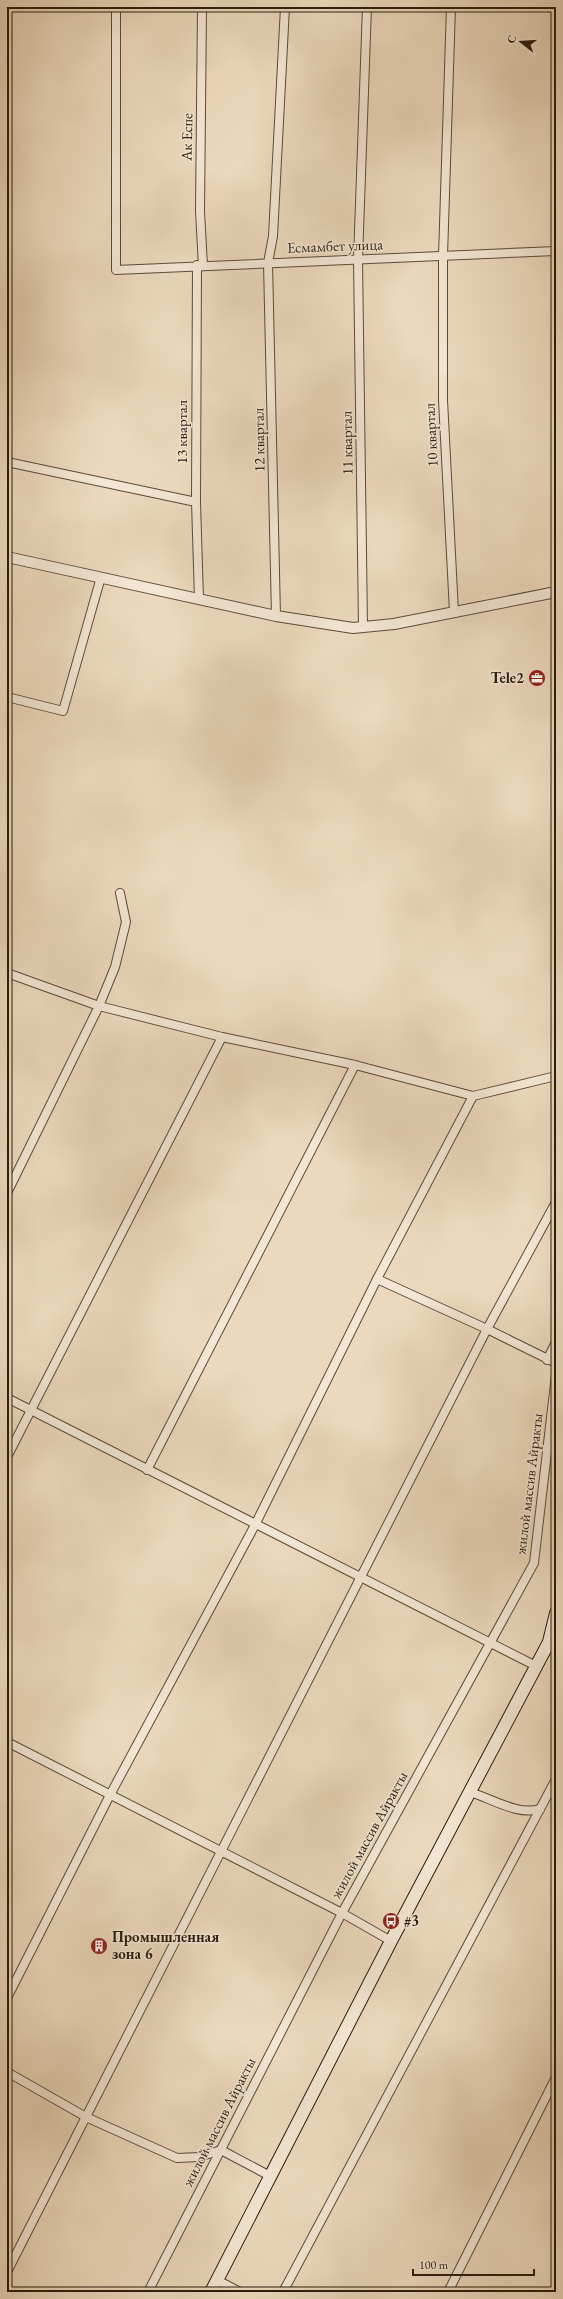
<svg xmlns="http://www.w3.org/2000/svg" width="563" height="2299" font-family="'EB Garamond',serif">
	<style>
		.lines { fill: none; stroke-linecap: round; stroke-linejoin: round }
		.minor-casing { stroke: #5b4b39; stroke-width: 10 }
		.tertiary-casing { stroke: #5b4b39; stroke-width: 12 }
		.secondary-casing { stroke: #2b1c0d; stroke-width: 14 }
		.minor { stroke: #f3e6d4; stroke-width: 8 }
		.tertiary { stroke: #f3e6d4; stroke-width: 10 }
		.secondary { stroke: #f3e6d4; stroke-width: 12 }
		.labels { text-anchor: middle; stroke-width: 3; stroke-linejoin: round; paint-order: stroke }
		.street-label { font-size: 15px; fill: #2b1c0d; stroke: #f3e6d4 }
		.poi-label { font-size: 15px; font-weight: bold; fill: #2b1c0d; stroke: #f3e6d4; text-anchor: start }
	</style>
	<rect width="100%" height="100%" fill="#ecd9bd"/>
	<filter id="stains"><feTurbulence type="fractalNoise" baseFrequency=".005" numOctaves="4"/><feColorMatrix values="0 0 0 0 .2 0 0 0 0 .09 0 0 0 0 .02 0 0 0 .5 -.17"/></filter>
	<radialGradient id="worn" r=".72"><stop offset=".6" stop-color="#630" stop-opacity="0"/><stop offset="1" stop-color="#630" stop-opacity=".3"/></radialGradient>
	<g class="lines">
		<g class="minor-casing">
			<g id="minor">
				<path d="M116,7V270L556,251"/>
				<path d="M202,7L200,211L203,266"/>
				<path d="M451,7L443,256V400L454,612"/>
				<path d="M197,265L196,502L199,599"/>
				<path d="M7,462L196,502"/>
				<path d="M276,616L268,263L273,236L285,7"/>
				<path d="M363,627L358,259L367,7"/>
				<path d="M7,697L63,711L101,577"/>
				<path d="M7,973L99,1006L222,1037L355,1065L473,1096L556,1076"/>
				<path d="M7,1193L99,1006L115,967L126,922L120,893"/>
				<path d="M377,1279L487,1329L556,1363"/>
				<path d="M547,1360L556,1342"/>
				<path d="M7,1398L536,1666"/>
				<path d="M7,1457L222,1037"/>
				<path d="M147,1470L355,1065"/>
				<path d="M7,1742L342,1913L391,1941"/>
				<path d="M470,1792C490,1798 518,1816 540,1809"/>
				<path d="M7,1998L110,1795L255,1525L377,1279L473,1096"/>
				<path d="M7,2072L86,2117L177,2158L199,2157L221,2150L270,2176"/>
				<path d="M7,2272L487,1329L556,1202"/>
				<path d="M217,2280L240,2292"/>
				<path d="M148,2292L342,1913L534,1563L556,1375"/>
				<path d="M283,2292L556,1779"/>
				<path d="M448,2292L556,2077"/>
			</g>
		</g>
		<g class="tertiary-casing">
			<path id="tertiary" d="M7,557L276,616L353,628L394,624L556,592"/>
		</g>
		<g class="secondary-casing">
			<path id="secondary" d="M211,2292L391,1941L549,1642L556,1613"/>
		</g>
		<use href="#minor" class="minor"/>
		<use href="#tertiary" class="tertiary"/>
		<use href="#secondary" class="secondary"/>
	</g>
	<defs>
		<g id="office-disc" transform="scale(0.9)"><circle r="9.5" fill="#8f2418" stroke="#f3e6d4"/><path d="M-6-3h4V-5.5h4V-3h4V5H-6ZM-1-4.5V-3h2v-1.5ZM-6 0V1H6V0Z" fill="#fff"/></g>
		<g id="bus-disc" transform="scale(0.9)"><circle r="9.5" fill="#8f2418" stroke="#f3e6d4"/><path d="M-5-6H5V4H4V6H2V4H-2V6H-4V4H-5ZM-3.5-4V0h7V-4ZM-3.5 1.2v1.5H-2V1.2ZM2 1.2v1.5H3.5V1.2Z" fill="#fff"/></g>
		<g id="building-disc" transform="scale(0.9)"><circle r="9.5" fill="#8f2418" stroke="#f3e6d4"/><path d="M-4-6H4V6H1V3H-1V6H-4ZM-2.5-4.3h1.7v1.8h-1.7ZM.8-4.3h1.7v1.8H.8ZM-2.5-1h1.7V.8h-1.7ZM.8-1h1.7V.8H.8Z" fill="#fff"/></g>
	</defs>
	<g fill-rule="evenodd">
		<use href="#office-disc" x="537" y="678"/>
		<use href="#bus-disc" x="391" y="1921"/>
		<use href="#building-disc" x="99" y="1946"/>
	</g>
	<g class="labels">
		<g class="street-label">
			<text transform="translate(187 137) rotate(-89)" y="5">Ак Еспе</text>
			<text transform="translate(335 246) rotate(-2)" y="5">Есмамбет улица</text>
			<text transform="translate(182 432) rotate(-90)" y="5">13 квартал</text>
			<text transform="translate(431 435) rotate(-93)" y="5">10 квартал</text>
			<text transform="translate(259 440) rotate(-91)" y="5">12 квартал</text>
			<text transform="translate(347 443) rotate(-91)" y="5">11 квартал</text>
			<text transform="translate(529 1484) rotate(-83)" y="5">жилой массив Айракты</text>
			<text transform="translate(369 1835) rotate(-61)" y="5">жилой массив Айракты</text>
			<text transform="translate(219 2122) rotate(-63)" y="5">жилой массив Айракты</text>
		</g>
		<g class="poi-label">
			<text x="524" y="683" text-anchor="end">Tele2</text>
			<text x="404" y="1926">#3</text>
			<text x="112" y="1942">Промышленная<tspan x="112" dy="17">зона 6</tspan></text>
		</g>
	</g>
	<rect width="563" height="2299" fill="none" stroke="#ecd9bd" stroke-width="24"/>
	<rect x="8" y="8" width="547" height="2283" fill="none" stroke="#2b1c0d" stroke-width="2"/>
	<rect x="12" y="12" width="539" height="2275" fill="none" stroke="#2b1c0d"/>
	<g transform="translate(521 42) rotate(287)" stroke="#f3e6d4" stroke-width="3" paint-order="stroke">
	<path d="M0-3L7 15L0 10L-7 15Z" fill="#2b1c0d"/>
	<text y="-6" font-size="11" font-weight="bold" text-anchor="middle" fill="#2b1c0d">С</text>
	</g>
	<path d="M413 2269v6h121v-6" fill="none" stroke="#2b1c0d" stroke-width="2"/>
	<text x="419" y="2269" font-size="12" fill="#2b1c0d" stroke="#f3e6d4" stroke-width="3" paint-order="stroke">100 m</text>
	<rect width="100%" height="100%" filter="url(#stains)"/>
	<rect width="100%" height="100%" fill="url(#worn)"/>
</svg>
